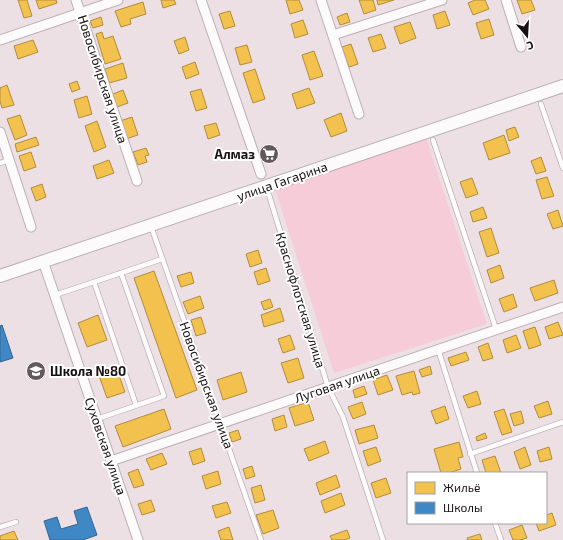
<svg xmlns="http://www.w3.org/2000/svg" width="563" height="540" font-family="'Exo 2',sans-serif">
	<style>
		.green { fill: #f6ccd8 }
		.homes { fill: #f2c14e; stroke: #b18c3c }
		.schools { fill: #3f88c5; stroke: #346490 }
		.lines { fill: none; stroke-linecap: round; stroke-linejoin: round }
		.lane-casing { stroke: #bbb0b4; stroke-width: 6 }
		.street-casing { stroke: #bbb0b4; stroke-width: 11 }
		.secondary-casing { stroke: #bbb0b4; stroke-width: 14 }
		.lane { stroke: #fcfafb; stroke-width: 4.5 }
		.street { stroke: #fcfafb; stroke-width: 9 }
		.secondary { stroke: #fcfafb; stroke-width: 12 }
		.labels { text-anchor: middle; stroke-width: 4; stroke-linejoin: round; paint-order: stroke }
		.street-label { font-size: 13px; fill: #191013; stroke: #fff }
		.poi-label { font-size: 13px; font-weight: bold; fill: #191013; stroke: #fff; text-anchor: end }
	</style>
	<rect width="100%" height="100%" fill="#ede0e4"/>
	<path class="green" d="M426,137L487,324L334,373L274,186Z"/>
	<g class="homes">
		<path d="M18,0H27L32,16L24,18Z"/>
		<path d="M36,0H56L57,3L39,9Z"/>
		<path d="M161,0H174L176,4L163,8Z"/>
		<path d="M286,0H299L303,10L290,14Z"/>
		<path d="M359,0H373L376,10L364,14Z"/>
		<path d="M377,0H394L378,5Z"/>
		<path d="M475,0H485L489,9L473,15L468,3Z"/>
		<path d="M517,0H531L535,10L522,14Z"/>
		<path d="M143,2L146,14L130,19L131,24L121,27L115,11Z"/>
		<path d="M230,11L235,26L224,29L219,14Z"/>
		<path d="M445,11L450,25L437,29L433,15Z"/>
		<path d="M347,13L350,22L340,25L337,17Z"/>
		<path d="M101,17L103,25L93,28L90,21Z"/>
		<path d="M489,19L494,35L481,39L476,23Z"/>
		<path d="M303,20L308,34L295,38L291,24Z"/>
		<path d="M410,22L416,38L400,44L394,27Z"/>
		<path d="M102,32L104,39L113,36L121,59L105,64L96,34Z"/>
		<path d="M381,34L386,48L373,52L368,38Z"/>
		<path d="M185,37L189,50L179,54L174,41Z"/>
		<path d="M33,40L38,52L18,59L14,46Z"/>
		<path d="M351,44L358,64L349,67L342,47Z"/>
		<path d="M247,45L252,62L240,65L235,48Z"/>
		<path d="M314,51L323,76L310,80L302,55Z"/>
		<path d="M195,62L199,74L186,79L182,67Z"/>
		<path d="M123,63L127,78L109,83L105,69Z"/>
		<path d="M255,69L265,99L253,103L243,73Z"/>
		<path d="M77,81L80,89L72,92L69,84Z"/>
		<path d="M7,85L14,105L2,108L0,101V88Z"/>
		<path d="M309,88L315,103L297,109L292,94Z"/>
		<path d="M201,89L207,108L196,111L190,92Z"/>
		<path d="M123,90L128,103L117,107L113,94Z"/>
		<path d="M87,96L92,114L79,118L74,100Z"/>
		<path d="M341,113L347,131L331,137L324,120Z"/>
		<path d="M20,115L27,135L15,140L7,119Z"/>
		<path d="M132,117L138,135L126,139L120,121Z"/>
		<path d="M97,121L106,147L94,152L85,126Z"/>
		<path d="M216,123L220,135L208,139L204,126Z"/>
		<path d="M515,127L519,137L509,141L506,130Z"/>
		<path d="M504,135L510,153L489,160L483,143Z"/>
		<path d="M36,137L39,145L17,152L15,144Z"/>
		<path d="M146,148L149,155L145,156L147,162L138,165L133,152Z"/>
		<path d="M31,152L36,167L24,171L19,156Z"/>
		<path d="M541,157L546,171L536,174L531,161Z"/>
		<path d="M109,160L114,173L97,179L93,166Z"/>
		<path d="M547,177L554,196L542,199L536,180Z"/>
		<path d="M472,178L478,194L466,198L460,182Z"/>
		<path d="M42,184L46,197L36,201L31,188Z"/>
		<path d="M483,207L487,218L473,222L470,212Z"/>
		<path d="M558,210L563,226L553,229L547,214Z"/>
		<path d="M491,228L499,253L487,257L479,232Z"/>
		<path d="M258,250L262,263L250,267L246,254Z"/>
		<path d="M500,265L504,278L491,283L487,270Z"/>
		<path d="M266,268L270,281L258,285L254,272Z"/>
		<path d="M154,271L197,390L176,398L134,278Z"/>
		<path d="M191,272L194,283L181,287L177,276Z"/>
		<path d="M554,280L558,293L535,301L530,288Z"/>
		<path d="M513,294L517,307L504,312L499,299Z"/>
		<path d="M200,296L204,308L188,314L183,302Z"/>
		<path d="M270,299L273,307L264,310L261,302Z"/>
		<path d="M280,308L284,321L264,327L261,315Z"/>
		<path d="M98,315L107,340L87,347L78,323Z"/>
		<path d="M201,317L206,333L196,336L191,320Z"/>
		<path d="M558,322L563,335L549,339L545,327Z"/>
		<path d="M535,327L541,345L529,349L523,331Z"/>
		<path d="M290,335L295,349L283,353L278,339Z"/>
		<path d="M516,335L521,348L507,353L503,340Z"/>
		<path d="M488,343L493,358L483,361L478,347Z"/>
		<path d="M466,352L469,360L451,366L448,358Z"/>
		<path d="M298,358L304,378L288,383L281,363Z"/>
		<path d="M430,366L432,374L422,377L419,370Z"/>
		<path d="M116,367L125,392L107,398L98,373Z"/>
		<path d="M414,371L420,393L413,395L412,392L402,395L396,376Z"/>
		<path d="M241,372L247,392L223,400L217,380Z"/>
		<path d="M387,375L393,390L378,395L373,380Z"/>
		<path d="M364,386L367,394L355,398L353,390Z"/>
		<path d="M477,391L481,404L468,408L463,396Z"/>
		<path d="M548,401L552,414L539,418L534,406Z"/>
		<path d="M308,402L314,420L295,426L289,408Z"/>
		<path d="M362,402L366,414L353,419L348,407Z"/>
		<path d="M445,406L449,419L436,424L431,411Z"/>
		<path d="M164,409L171,429L123,447L115,426Z"/>
		<path d="M504,409L512,432L502,435L494,412Z"/>
		<path d="M521,411L524,423L514,426L510,414Z"/>
		<path d="M284,415L287,427L275,431L272,419Z"/>
		<path d="M374,425L378,438L359,444L355,430Z"/>
		<path d="M238,430L241,439L232,442L229,433Z"/>
		<path d="M485,433L487,438L477,441L476,437Z"/>
		<path d="M325,441L329,453L309,461L304,449Z"/>
		<path d="M459,442L463,457L458,458L461,469L449,473H441L434,449Z"/>
		<path d="M376,447L381,461L368,466L363,451Z"/>
		<path d="M525,447L531,465L520,469L514,452Z"/>
		<path d="M549,447L552,459L540,462L537,451Z"/>
		<path d="M201,448L205,461L193,465L189,452Z"/>
		<path d="M162,453L167,464L151,470L146,459Z"/>
		<path d="M495,456L501,473H486L482,460Z"/>
		<path d="M252,466L255,476L246,479L243,469Z"/>
		<path d="M138,469L144,485L134,488L128,473Z"/>
		<path d="M218,471L221,484L206,489L202,476Z"/>
		<path d="M336,475L340,487L320,495L316,483Z"/>
		<path d="M386,478L391,493L376,498L371,483Z"/>
		<path d="M261,485L265,500L255,503L251,488Z"/>
		<path d="M341,493L345,505L325,513L321,501Z"/>
		<path d="M151,500L155,511L142,515L138,504Z"/>
		<path d="M227,502L231,513L216,518L212,506Z"/>
		<path d="M273,510L279,528L263,534L256,515Z"/>
		<path d="M552,513L556,525L539,531L536,523H546V515Z"/>
		<path d="M522,525L527,538L520,540H513L509,530Z"/>
		<path d="M229,527L233,540H221L218,531Z"/>
		<path d="M347,530L350,538L345,540H332L330,536Z"/>
		<path d="M14,531L18,540H0V536Z"/>
		<path d="M480,534L482,540H468L467,538Z"/>
	</g>
	<g class="schools">
		<path d="M2,325L13,358L0,362V326Z"/>
		<path d="M87,507L97,535L83,540H50L44,521L57,517L61,529L78,524L74,511Z"/>
	</g>
	<g class="lines">
		<g class="lane-casing">
			<g id="lane">
				<path d="M541,104L563,168"/>
				<path d="M433,140L496,329"/>
				<path d="M0,163L9,160"/>
				<path d="M269,195L328,387L343,417L383,540"/>
				<path d="M152,229L261,540"/>
				<path d="M121,273L162,259"/>
				<path d="M94,282L136,405"/>
				<path d="M55,295L121,273L164,396L97,419"/>
				<path d="M438,349L477,473"/>
				<path d="M470,454L563,422"/>
				<path d="M495,523L501,540"/>
				<path d="M0,527L16,522"/>
			</g>
		</g>
		<g class="street-casing">
			<g id="street">
				<path d="M76,0L137,181"/>
				<path d="M201,0L261,174"/>
				<path d="M321,0L359,114"/>
				<path d="M506,0L521,47"/>
				<path d="M333,35L442,0"/>
				<path d="M0,40L118,0"/>
				<path d="M0,132L31,227"/>
				<path d="M43,261L138,540"/>
				<path d="M111,461L563,307"/>
			</g>
		</g>
		<g class="secondary-casing">
			<path id="secondary" d="M0,276L563,86"/>
		</g>
		<use href="#lane" class="lane"/>
		<use href="#street" class="street"/>
		<use href="#secondary" class="secondary"/>
	</g>
	<defs>
		<g id="supermarket-disc" transform="scale(1)"><circle r="9.5" fill="#63595c" stroke="#fff"/><path d="M-6-5.5h2.5l.6 2H6L4.5 2H-2.5L-4.4-4H-6ZM-1.5 3.2a1.3 1.3 0 1 0 .1 0ZM3 3.2a1.3 1.3 0 1 0 .1 0Z" fill="#fff"/></g>
		<g id="school-disc" transform="scale(1)"><circle r="9.5" fill="#63595c" stroke="#fff"/><path d="M0-5L7-2L0 1L-7-2ZM-4 1L0 2.5L4 1V4Q0 6-4 4Z" fill="#fff"/></g>
	</defs>
	<g fill-rule="evenodd">
		<use href="#supermarket-disc" x="269" y="154"/>
		<use href="#school-disc" x="36" y="371"/>
	</g>
	<g class="labels">
		<g class="street-label">
			<text transform="translate(103 79) rotate(72)" y="5">Новосибирская улица</text>
			<text transform="translate(282 181) rotate(-19)" y="5">улица Гагарина</text>
			<text transform="translate(301 300) rotate(73)" y="5">Краснофлотская улица</text>
			<text transform="translate(337 384) rotate(-19)" y="5">Луговая улица</text>
			<text transform="translate(207 385) rotate(70)" y="5">Новосибирская улица</text>
			<text transform="translate(106 446) rotate(71)" y="5">Суховская улица</text>
		</g>
		<g class="poi-label">
			<text x="255" y="159">Алмаз</text>
			<text x="50" y="376" text-anchor="start">Школа №80</text>
		</g>
	</g>
	<rect x="407" y="472" width="140" height="52" fill="#ffffff" stroke="#a39fa1"/>
	<rect x="415" y="482" width="20" height="12" fill="#f2c14e" stroke="#a39fa1"/>
	<text x="443" y="492" font-size="12" fill="#191013">Жильё</text>
	<rect x="415" y="502" width="20" height="12" fill="#3f88c5" stroke="#a39fa1"/>
	<text x="443" y="512" font-size="12" fill="#191013">Школы</text>
	<g transform="translate(527 36) rotate(162)" stroke="#ffffff" stroke-width="3" paint-order="stroke">
	<path d="M0-3L7 15L0 10L-7 15Z" fill="#191013"/>
	<text y="-6" font-size="11" font-weight="bold" text-anchor="middle" fill="#191013">С</text>
	</g>
</svg>
